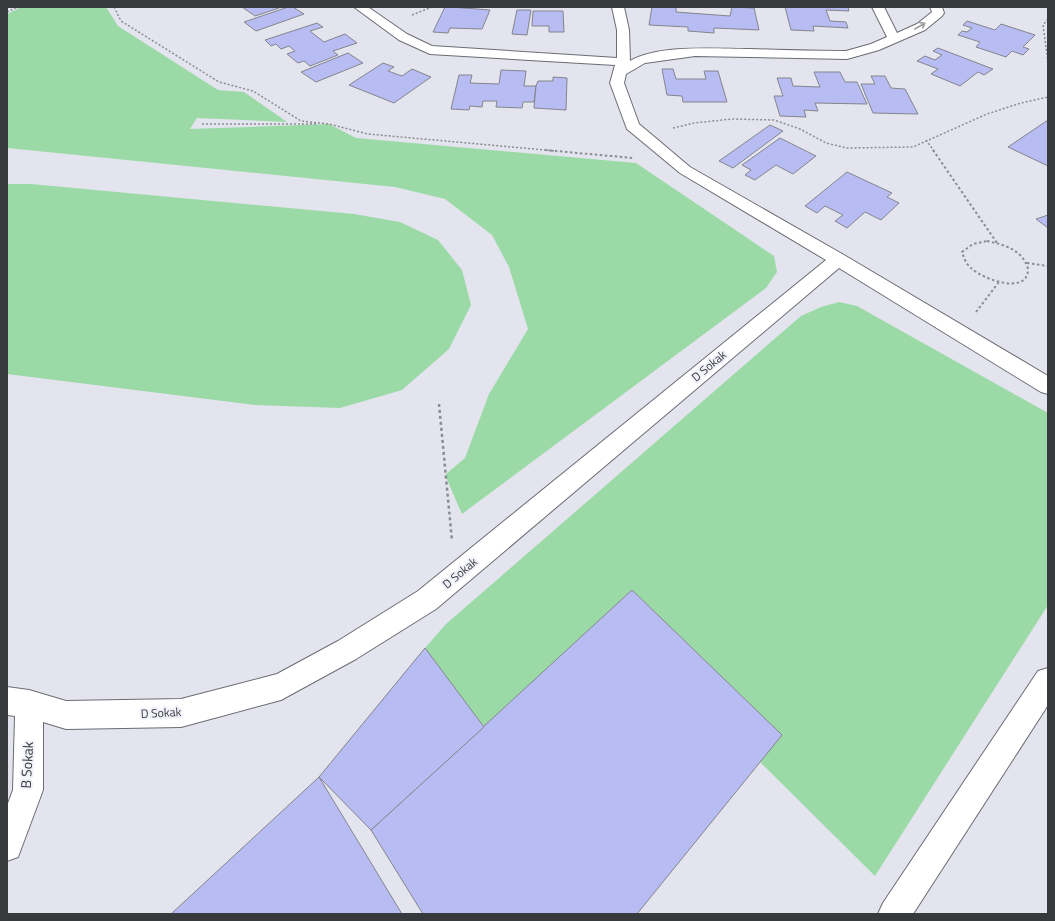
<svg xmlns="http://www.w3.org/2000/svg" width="1055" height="921" font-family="'Titillium Web',sans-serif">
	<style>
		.green { fill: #9bdaa7 }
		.building { fill: #b7bcf2; stroke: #84858d }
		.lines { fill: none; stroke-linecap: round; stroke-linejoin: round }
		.minor-casing { stroke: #6b6c74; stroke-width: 2 }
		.path-far2 { stroke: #8b8c92; stroke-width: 1.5; stroke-dasharray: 2 2; stroke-linecap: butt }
		.path-far1 { stroke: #8b8c92; stroke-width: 2; stroke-dasharray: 2.5 2.5; stroke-linecap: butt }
		.path { stroke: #8b8c92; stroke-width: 2.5; stroke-dasharray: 3 3; stroke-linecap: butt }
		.minor { fill: #fff; fill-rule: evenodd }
		.oneway { stroke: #9c9c9e }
		.labels { text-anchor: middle; stroke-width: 4; stroke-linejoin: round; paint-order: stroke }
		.street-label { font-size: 12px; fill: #38393c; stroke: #f0f1fa }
		.near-street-label { font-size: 14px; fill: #38393c; stroke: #f0f1fa }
	</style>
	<rect width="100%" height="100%" fill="#e3e4ed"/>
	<g class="green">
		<path d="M21,7H106L118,26L218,90L244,92L287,122L197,118L190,129L329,124L356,138L636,163L774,256L777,272L766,288L462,514L445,475L465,458L489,394L528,329L509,267L492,235L445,199L395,187L7,148V14Z"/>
		<path d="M7,184H31L354,214L400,222L438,240L462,270L471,305L449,349L402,390L340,408L255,405L7,374Z"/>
		<path d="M839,302L857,306L1048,413V605L875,876L760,762L782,735L632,590L484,727L425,648L446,624L801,316L821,307Z"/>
	</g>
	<g class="building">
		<path d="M242,7H278L279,8L255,16Z"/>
		<path d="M288,7H293L304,14L256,31L244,22Z"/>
		<path d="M445,7H451L490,10L482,29L450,28L448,33L433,32Z"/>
		<path d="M652,7H676V12L730,16L732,7L754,8L759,30L714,28V33L688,31V27L649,25Z"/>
		<path d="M785,7H848L849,11L826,10L830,21L846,22L848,28L813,26L814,31L791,30Z"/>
		<path d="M517,10H531L527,35L512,34Z"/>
		<path d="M533,11H563L564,32H549V26H532Z"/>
		<path d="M967,21L995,30L1001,24L1035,35L1023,47L1029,49L1023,55L1012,51L1006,57L976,47L980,42L958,35L962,31L967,32L972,28L963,25Z"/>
		<path d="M317,23L323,27L310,31L324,42L345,34L357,43L333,51L338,55L310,66L304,61L298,63L287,54L295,51L289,46L281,49L276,44L271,46L265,40Z"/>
		<path d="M938,48L993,69L984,75L978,72L960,86L931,74L938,69L917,61L925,56L935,60L942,55L933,51Z"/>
		<path d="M348,53L363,63L316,82L301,72Z"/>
		<path d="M383,63L394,67L388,71L402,76L412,69L431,77L394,103L349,85Z"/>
		<path d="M662,69H673L676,79H706L704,71H718L727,102H683L682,96L667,95Z"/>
		<path d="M501,70L526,71L524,86H536L534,102H523L522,108L496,107L497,101H483L482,107L470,106L469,110L451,109L459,75H472L470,83L499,84Z"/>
		<path d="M814,72H840L845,82H857L867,104L815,103L818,111L804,110L806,117L780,116L774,96H783L777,78H791L793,86L820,87Z"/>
		<path d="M871,76H885L891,88L905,89L918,114L873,113L861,84H875Z"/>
		<path d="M553,77L567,78L566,110L534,108L536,86L538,81H553Z"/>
		<path d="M1048,120V166L1008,147Z"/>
		<path d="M770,125L783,131L733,168L719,161Z"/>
		<path d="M780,138L816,156L793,174L776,165L755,180L745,175L751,170L742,165Z"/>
		<path d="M847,172L892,193L887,197L899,203L881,220L865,212L847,228L835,221L843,215L825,206L817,213L805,206Z"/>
		<path d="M1048,215V228L1036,219Z"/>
		<path d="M632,590L782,735L637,914H423L371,830Z"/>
		<path d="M425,648L484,727L371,830L319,777Z"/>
		<path d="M319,777L402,914H171Z"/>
	</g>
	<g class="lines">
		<g class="minor-casing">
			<g id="minor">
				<path d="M354,7H368L407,34L432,46L617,58V30L612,7H624L629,30L630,61C660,44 716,49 751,49C783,50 815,51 846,51L871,44L887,37L872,7H884L897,33L917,24L932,12L930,7H942L944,13L942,16L925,30L879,50L847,59L695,56L645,63L626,74L624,83L639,124L690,167L844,255L1048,376V394L1041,392L839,268L436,609L356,659L281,700L181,727L66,729L43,722V790L18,857L7,861V806L13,790L15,716L7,715V687L29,690L66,701L181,699L277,674L338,641L418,591L826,260L680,173L627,129L610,83L615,65L430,54L399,40Z"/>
				<path d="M1048,668V705L913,914H878L883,903L1038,671Z"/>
			</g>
		</g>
		<g class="path-far2">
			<path d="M114,7L121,21L219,82L253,91L301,121L329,124L368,134L556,151"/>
			<path d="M7,12L18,7"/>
			<path d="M412,15L432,7"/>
			<path d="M1048,19L1043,25L1048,62"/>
			<path d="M202,124H316"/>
			<path d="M673,128L694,123L732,119L774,120L800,129L826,143L847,148L913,147L987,114L1021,103L1048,97"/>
			<path d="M926,140L934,151"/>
		</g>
		<g class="path-far1">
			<path d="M545,150L633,158"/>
			<path d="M933,150L997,243"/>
			<path d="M987,241C1005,245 1023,250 1028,269C1028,296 982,279 971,268C966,264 964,258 962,252L973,244Z"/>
			<path d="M1027,263L1048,266"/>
			<path d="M976,312L999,282"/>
		</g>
		<path class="path" d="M439,404L452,541"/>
		<use href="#minor" class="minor"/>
	</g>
	<defs><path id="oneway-shaft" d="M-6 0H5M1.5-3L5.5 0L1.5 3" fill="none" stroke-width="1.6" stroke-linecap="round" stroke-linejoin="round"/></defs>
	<use class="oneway" href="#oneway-shaft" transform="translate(920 26) rotate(-30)"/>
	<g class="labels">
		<g class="street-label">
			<text transform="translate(709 366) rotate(-40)" y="4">D Sokak</text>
			<text transform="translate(460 573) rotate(-40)" y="4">D Sokak</text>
			<text transform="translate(161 713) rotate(-3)" y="4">D Sokak</text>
		</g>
		<g class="near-street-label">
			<text transform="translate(27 765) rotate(-87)" y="5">B Sokak</text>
		</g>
	</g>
	<rect width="1055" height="921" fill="none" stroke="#38393c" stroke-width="16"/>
</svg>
